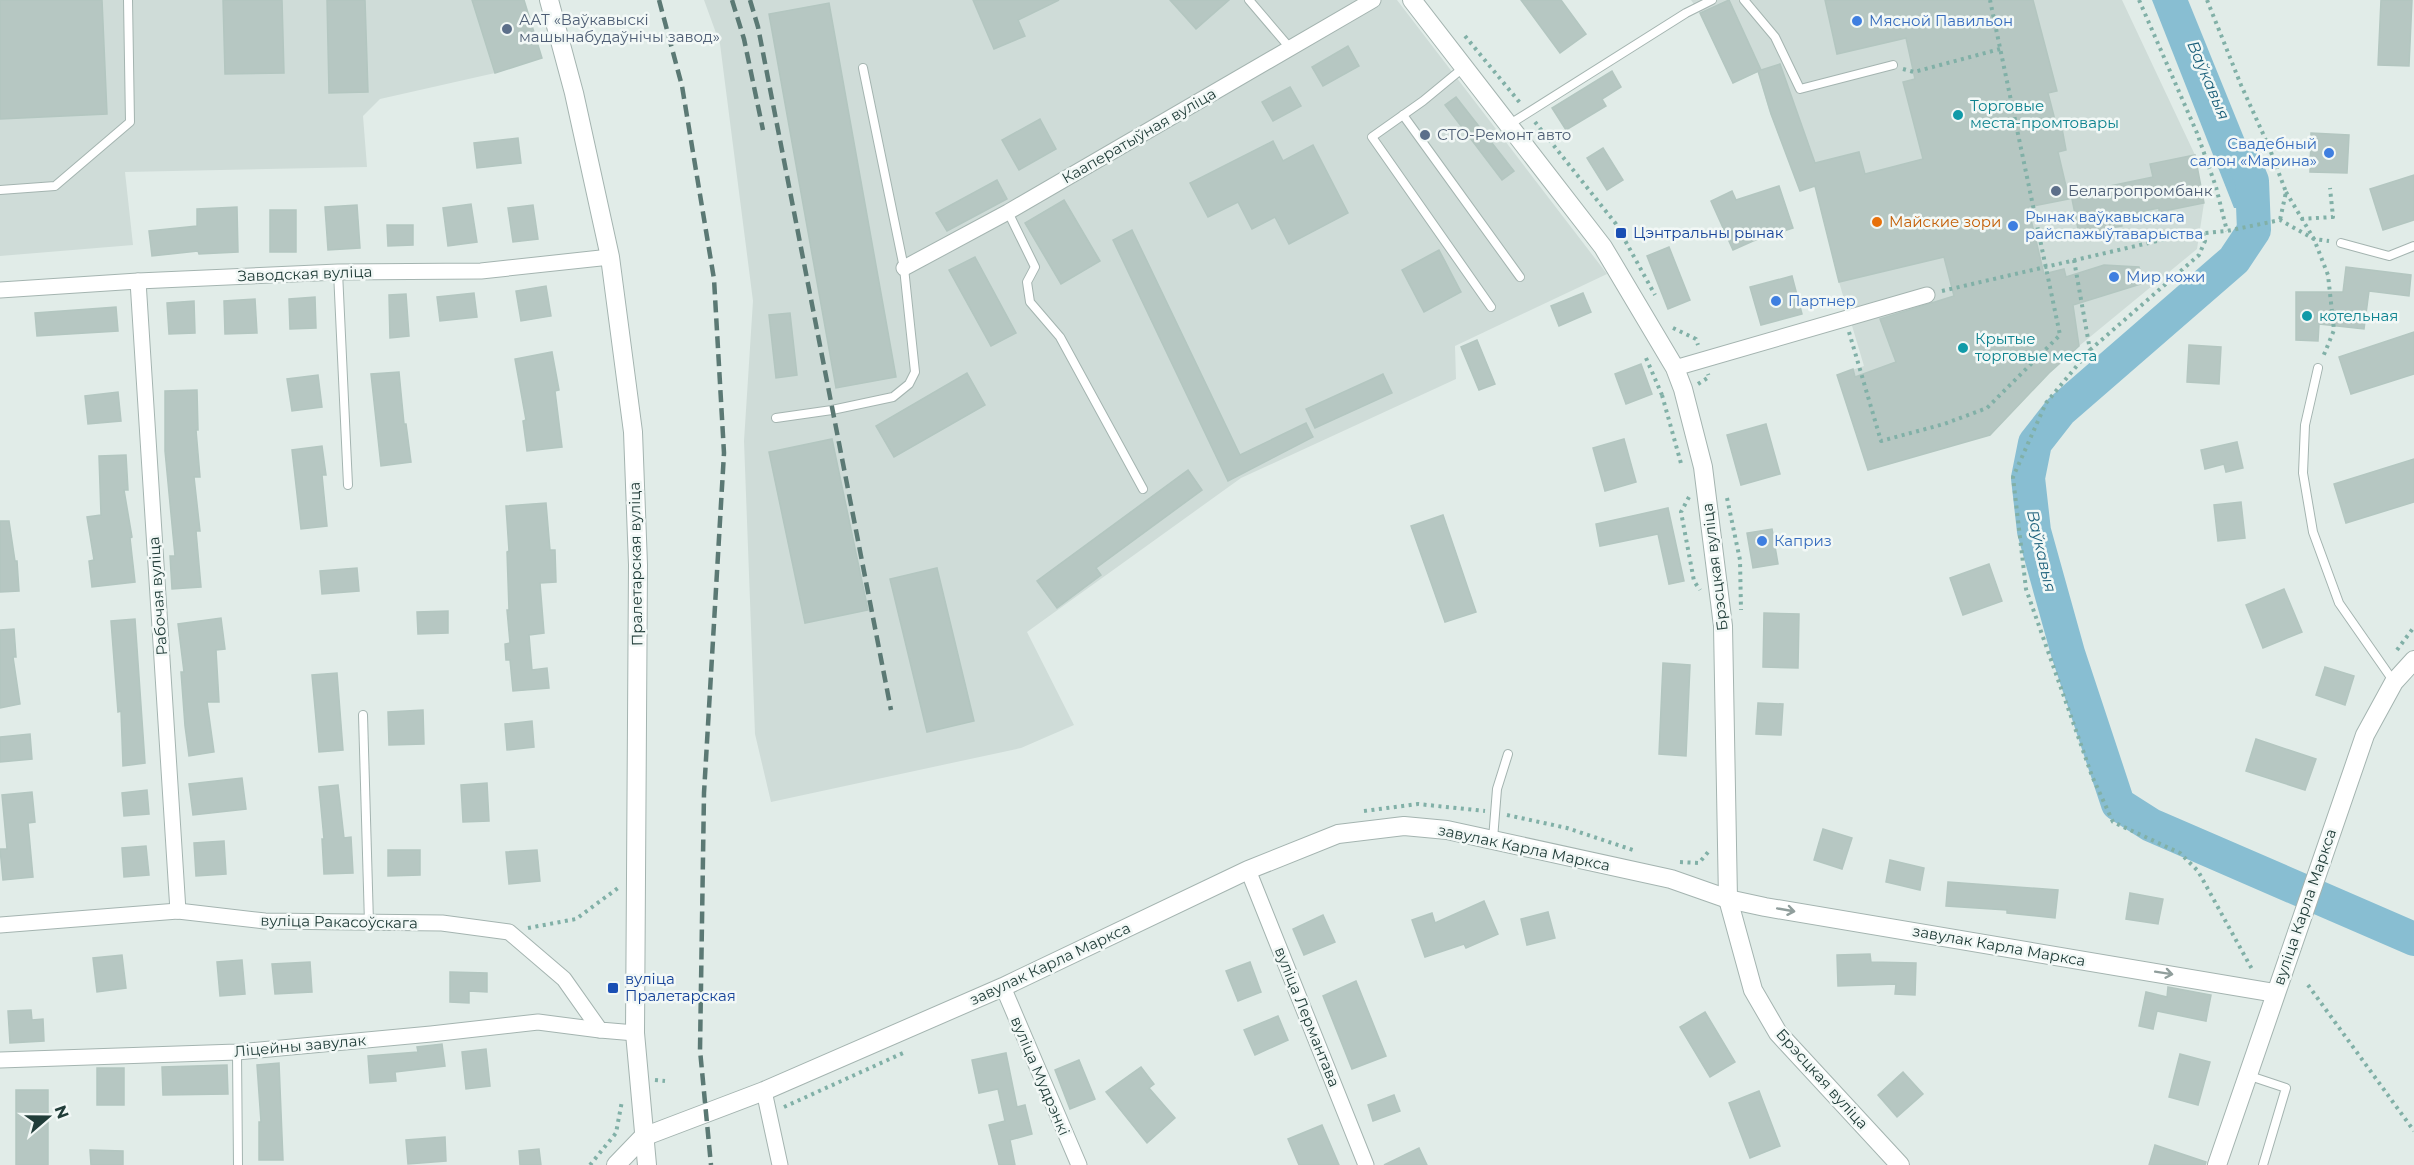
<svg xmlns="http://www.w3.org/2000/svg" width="2414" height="1165" font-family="Montserrat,sans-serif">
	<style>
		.built { fill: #cfdcd8 }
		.water { fill: #88bed2 }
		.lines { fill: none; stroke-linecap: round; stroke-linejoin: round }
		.river { stroke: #88bed2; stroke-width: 34 }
		.building { fill: #b6c7c2; stroke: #b3c6c0; stroke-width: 1.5 }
		.service-casing { stroke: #a4b4b0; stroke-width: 10 }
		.minor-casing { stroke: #a4b4b0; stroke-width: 17 }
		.tertiary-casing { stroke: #a4b4b0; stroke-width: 20 }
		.path { stroke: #81b0a7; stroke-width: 4; stroke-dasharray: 3 4.5; stroke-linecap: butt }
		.service { stroke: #fff; stroke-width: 8 }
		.minor { stroke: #fff; stroke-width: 15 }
		.tertiary { stroke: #fff; stroke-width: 18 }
		.rail { stroke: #5b7974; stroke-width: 4.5; stroke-dasharray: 12 6; stroke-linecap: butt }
		.oneway { stroke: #909e9c }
		.shop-dot { fill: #3f7fe0; stroke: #f2f8f6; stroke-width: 2 }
		.service-dot { fill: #5c6f8a; stroke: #f2f8f6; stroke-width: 2 }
		.culture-dot { fill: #0f9aa8; stroke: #f2f8f6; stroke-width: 2 }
		.food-dot { fill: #e8710a; stroke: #f2f8f6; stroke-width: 2 }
		.transit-dot { fill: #1a4fb4; stroke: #f2f8f6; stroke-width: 2 }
		.labels { text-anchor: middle; stroke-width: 5; stroke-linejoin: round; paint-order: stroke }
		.service-label { font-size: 15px; fill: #4e5e75; stroke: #f2f8f6; text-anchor: start }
		.shop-label { font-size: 15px; fill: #366cbe; stroke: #f2f8f6; text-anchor: start }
		.culture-label { font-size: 15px; fill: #0d838f; stroke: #f2f8f6; text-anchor: start }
		.street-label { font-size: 15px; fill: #213d39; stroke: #f2f8f6 }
		.food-label { font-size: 15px; fill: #c56008; stroke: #f2f8f6; text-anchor: start }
		.transit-label { font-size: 15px; fill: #164399; stroke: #f2f8f6; text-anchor: start }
		.water-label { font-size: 16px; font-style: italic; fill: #1a5f7a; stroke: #f2f8f6 }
	</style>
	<rect width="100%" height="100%" fill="#e1ece8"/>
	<g class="built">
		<path d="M0,0H524L542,58L495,73L380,99L363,116L367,167L125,172L133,245L0,256Z"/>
		<path d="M704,0H1397L1607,274L1455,346L1456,379L1241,478L1027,632L1074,725L1021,748L771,802L755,734L744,441L753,301L720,44Z"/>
		<path d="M1691,0H2122L2195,155L2204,203L2197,249L2079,346L2049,373L1990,435L1868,470L1837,375L1864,366L1839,282L1815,186L1800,191L1769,110L1758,72L1733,83L1700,13Z"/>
	</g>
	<path class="water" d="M2152,0H2188L2266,192L2262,208H2234Z"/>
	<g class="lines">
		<path class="river" d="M2244,162L2252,181L2254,230L2234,260L2060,411L2035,443L2028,478L2034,531L2068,653L2118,804L2151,825L2414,939"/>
	</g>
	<g class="building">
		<path d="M0,0H102L107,114L0,119Z"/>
		<path d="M223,0H282L284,73L225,74Z"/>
		<path d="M327,0H365L368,92L329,93Z"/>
		<path d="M472,0H524L542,58L495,73Z"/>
		<path d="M973,0H1059L1018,20L1025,36L994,49Z"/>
		<path d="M1170,0H1229L1196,29Z"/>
		<path d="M1521,0H1561L1586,34L1560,53Z"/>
		<path d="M1729,0L1761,70L1733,83L1700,13Z"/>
		<path d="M1825,0H2033L2057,91L2048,93L2056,124L2061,123L2066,150L2058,152L2069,199L2028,207L2044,274L2064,269L2066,277L2104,265L2139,267L2144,283L2073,305L2079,346L2049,373L1990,435L1868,470L1837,375L1853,369L1855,377L1896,362L1880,319L1954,296L1944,257L1839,282L1815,186L1800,191L1771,114L1758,71L1780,64L1815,163L1859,152L1865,174L1923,159L1903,82L1915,79L1906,38L1837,54Z"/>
		<path d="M2381,0H2412L2409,66L2378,65Z"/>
		<path d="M829,3L896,377L836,388L769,14Z"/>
		<path d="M1348,46L1359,66L1323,86L1312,67Z"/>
		<path d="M1612,71L1621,87L1602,99L1606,106L1566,130L1552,108Z"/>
		<path d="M1290,87L1301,106L1273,121L1262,102Z"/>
		<path d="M1456,97L1514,171L1502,180L1445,105Z"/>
		<path d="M1040,119L1056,149L1019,170L1002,140Z"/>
		<path d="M2311,133L2349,135L2347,173L2310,172Z"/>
		<path d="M518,138L521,163L477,168L474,143Z"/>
		<path d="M1273,141L1283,161L1313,145L1348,213L1289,244L1275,217L1252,229L1238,202L1208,217L1190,183Z"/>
		<path d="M1603,148L1623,180L1607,190L1587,158Z"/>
		<path d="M2195,155L2204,203L2159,212V208L2120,216L2122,226L2079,234L2071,194L2153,177L2150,164Z"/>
		<path d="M2414,175V220L2383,230L2370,189Z"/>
		<path d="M997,180L1007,199L947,231L936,213Z"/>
		<path d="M1779,186L1793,228L1753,241L1733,250L1711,201L1732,191L1736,200Z"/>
		<path d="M1064,200L1100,261L1061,284L1025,223Z"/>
		<path d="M471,204L477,242L448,246L443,208Z"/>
		<path d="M357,205L360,248L328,250L325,207Z"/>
		<path d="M533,205L538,239L513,242L508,208Z"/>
		<path d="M237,207L238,252L199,254L198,251L152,256L149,231L197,226V209Z"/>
		<rect x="270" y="210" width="26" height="42"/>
		<path d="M387,225H413V245L388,246Z"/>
		<path d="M1132,230L1240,455L1306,423L1313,437L1228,481L1113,240Z"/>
		<path d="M1669,247L1690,300L1668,309L1647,256Z"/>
		<path d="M1439,250L1461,292L1424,312L1402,270Z"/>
		<path d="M975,257L1016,333L991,346L949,270Z"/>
		<path d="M2346,267L2411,275L2409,296L2369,291L2364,329L2319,324L2318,341L2296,340V292H2343Z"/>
		<path d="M1792,276L1802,314L1761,325L1750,287Z"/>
		<path d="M546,286L551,316L521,321L516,291Z"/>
		<path d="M474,293L477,317L440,321L437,297Z"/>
		<path d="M1583,293L1591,312L1559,326L1551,306Z"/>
		<path d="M406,294L409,336L390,338L389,295Z"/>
		<path d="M315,297L316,328L290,329L289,299Z"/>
		<path d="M255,299L257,333L225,334L224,301Z"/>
		<path d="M194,301L195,333L169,334L167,303Z"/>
		<path d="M116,307L118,331L37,336L35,313Z"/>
		<path d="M790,313L797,375L776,378L769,315Z"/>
		<path d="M2414,332V374L2351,394L2339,357Z"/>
		<path d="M1477,340L1495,384L1479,390L1461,347Z"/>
		<path d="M2189,345L2221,347L2219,384L2187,382Z"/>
		<path d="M552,352L559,390L555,391L562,447L527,451L523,421L526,420L515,359Z"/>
		<path d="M1641,364L1652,394L1626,404L1615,374Z"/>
		<path d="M399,372L404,424H406L411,462L381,466L371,374Z"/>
		<path d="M967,373L985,405L894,457L876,426Z"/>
		<path d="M1383,374L1392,393L1315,428L1306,409Z"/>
		<path d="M318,375L322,407L292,411L287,379Z"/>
		<path d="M197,390L198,430H196L200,477H194L200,531H196L201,587L172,589L170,556H175L165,451V391Z"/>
		<path d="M118,392L121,421L88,424L85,396Z"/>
		<path d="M1766,424L1780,474L1741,485L1727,435Z"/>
		<path d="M832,439L868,610L805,623L769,452Z"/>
		<path d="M1624,439L1636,482L1605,491L1593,448Z"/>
		<path d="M2237,442L2243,468L2226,472L2224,464L2205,469L2201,450Z"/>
		<path d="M322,446L326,475H322L327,526L301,529L292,450Z"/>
		<path d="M126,455L128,490H124L132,537L130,538L135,582L92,587L89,561L94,560L87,517L101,515L99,456Z"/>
		<path d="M2414,459V502L2346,523L2334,484Z"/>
		<path d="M1188,470L1202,490L1096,568L1101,575L1057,608L1037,581Z"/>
		<path d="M2241,502L2245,538L2218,541L2214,505Z"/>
		<path d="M546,503L550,550H555L556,582L540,583L544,633L529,635L532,670L547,668L549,688L513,691L510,660H506L505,644L510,643L507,610H509L507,552L509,551L506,506Z"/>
		<path d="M1668,508L1684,581L1669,584L1658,534L1600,546L1596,524Z"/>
		<path d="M1443,515L1476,612L1445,622L1411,526Z"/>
		<path d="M0,521H9L15,561H17L19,591L0,592Z"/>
		<path d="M1772,529L1778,564L1753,568L1747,533Z"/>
		<path d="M1989,564L2002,601L1963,615L1950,578Z"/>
		<path d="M357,568L359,591L322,594L320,571Z"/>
		<path d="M937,568L974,721L927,732L890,579Z"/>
		<path d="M2284,589L2302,632L2263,648L2246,605Z"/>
		<path d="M448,611V633L418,634L417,612Z"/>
		<path d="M1764,613L1799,614L1798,668L1763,667Z"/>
		<path d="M221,618L225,649L216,650L219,702H207L214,752L189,756L185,726L181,672H184L178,624Z"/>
		<path d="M135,619L145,763L123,766L121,711L118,712L111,621Z"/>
		<path d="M14,629L16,657H13L20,704L0,708V630Z"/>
		<path d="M1663,663L1690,665L1686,756L1659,754Z"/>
		<path d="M2325,667L2354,676L2345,705L2316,695Z"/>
		<path d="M337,673L343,750L319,752L312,675Z"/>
		<path d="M1758,703L1783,704L1781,735L1756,734Z"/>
		<path d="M423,710L424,744L389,745L388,712Z"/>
		<path d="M532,721L534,747L507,750L505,724Z"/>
		<path d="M30,734L32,759L0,762V737Z"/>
		<path d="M2256,739L2316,759L2305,790L2246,771Z"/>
		<path d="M242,778L246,809L193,815L189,784Z"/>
		<path d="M487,783L489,821L463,822L461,785Z"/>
		<path d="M338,785L344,838L351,837L353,873L324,874L322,839H324L319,787Z"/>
		<path d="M147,790L149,814L124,816L122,793Z"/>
		<path d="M32,792L35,822L28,823L33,877L3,880L0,849H7L2,795Z"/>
		<path d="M1823,829L1852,838L1842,869L1814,860Z"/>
		<path d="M224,841L226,874L196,876L194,843Z"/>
		<path d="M146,846L149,875L124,877L122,848Z"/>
		<path d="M388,850H420V875L388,876Z"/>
		<path d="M537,850L540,881L509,884L506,852Z"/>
		<path d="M1890,860L1924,868L1920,890L1886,882Z"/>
		<path d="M1948,882L2058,890L2055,918L2007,913V910L1946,906Z"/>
		<path d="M2130,893L2163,899L2158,924L2126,919Z"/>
		<path d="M1484,901L1498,934L1466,948L1464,944L1425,957L1412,920L1432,913L1435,923Z"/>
		<path d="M1548,912L1555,938L1527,945L1521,919Z"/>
		<path d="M1323,915L1335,942L1304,955L1293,929Z"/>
		<path d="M1870,954L1871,962L1916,963L1915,995L1895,994L1896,984L1838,986L1837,955Z"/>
		<path d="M122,955L126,988L97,992L93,958Z"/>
		<path d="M242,960L245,994L220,996L217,962Z"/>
		<path d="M310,962L312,992L275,994L272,964Z"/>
		<path d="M1250,962L1261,992L1238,1001L1226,971Z"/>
		<path d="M450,972L487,973V992L469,991V1003L450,1002Z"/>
		<path d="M1356,981L1386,1056L1352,1069L1323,996Z"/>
		<path d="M2168,987L2211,995L2206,1021L2157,1011L2153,1029L2139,1026L2146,992L2167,997Z"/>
		<path d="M31,1010L32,1020L43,1019L44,1041L10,1043L8,1011Z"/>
		<path d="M1705,1012L1735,1062L1710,1077L1680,1027Z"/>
		<path d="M1278,1016L1288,1040L1255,1055L1244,1030Z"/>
		<path d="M442,1044L445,1066L395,1072L396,1081L370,1083L368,1056L418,1052L417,1047Z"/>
		<path d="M486,1049L490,1086L466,1089L462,1052Z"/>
		<path d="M1006,1053L1017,1107L1025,1105L1032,1134L1010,1140L1015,1165H999L989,1125L1005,1121L998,1089L979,1093L972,1060Z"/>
		<path d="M2180,1054L2210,1062L2198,1105L2169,1097Z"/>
		<path d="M1079,1060L1095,1099L1070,1109L1055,1070Z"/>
		<path d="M279,1063L283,1160H259V1122H261L257,1065Z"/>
		<path d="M227,1065L228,1094L163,1095L162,1067Z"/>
		<path d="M1141,1067L1154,1084L1149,1088L1175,1118L1147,1143L1106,1092Z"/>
		<rect x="97" y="1068" width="27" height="37"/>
		<path d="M1903,1072L1923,1094L1897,1117L1878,1095Z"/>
		<rect x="16" y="1090" width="32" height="75"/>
		<path d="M1759,1091L1780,1146L1750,1158L1729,1103Z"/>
		<path d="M1394,1095L1400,1111L1373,1121L1368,1105Z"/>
		<path d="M1322,1125L1339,1165H1299L1288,1139Z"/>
		<path d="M445,1137L446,1161L408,1164L406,1140Z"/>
		<path d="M2155,1145L2206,1162L2205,1165H2149Z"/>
		<path d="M1419,1148L1427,1165H1384Z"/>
		<path d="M539,1149L541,1165H520L519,1151Z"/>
		<path d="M90,1150L123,1151V1165H91Z"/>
	</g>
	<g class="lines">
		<g class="service-casing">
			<g id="service">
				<path d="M1249,0L1290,48"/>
				<path d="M1744,0L1775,37L1800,89L1893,65"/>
				<path d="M1463,68L1423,101L1372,137L1491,307"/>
				<path d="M1403,115L1520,277"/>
				<path d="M1510,124L1686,13L1712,0"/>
				<path d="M0,190L55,186L130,122L128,0"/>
				<path d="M1008,212L1035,267L1027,282L1030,302L1060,337L1143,489"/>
				<path d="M2341,243L2389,256L2414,246"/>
				<path d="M338,272L348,485"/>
				<path d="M2318,368L2305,425L2303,473L2313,532L2339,603L2394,682"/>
				<path d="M776,418L832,410L893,397L909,384L915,372L904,268L863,68"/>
				<path d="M363,715L369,923"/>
				<path d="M1493,839L1497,789L1508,754"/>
				<path d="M237,1052L238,1165"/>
				<path d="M2247,1075L2286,1088L2263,1165"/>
			</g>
		</g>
		<g class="minor-casing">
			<g id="minor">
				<path d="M904,268L1008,212L1373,0"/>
				<path d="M138,281L178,911"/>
				<path d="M0,290L138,281L338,272L481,271L610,257"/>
				<path d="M1675,368L1927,295"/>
				<path d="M1248,870L1366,1165"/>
				<path d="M0,925L178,911L265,921L442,923L509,932L564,979L600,1030L635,1033"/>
				<path d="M1003,987L1079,1165"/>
				<path d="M0,1060L237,1052L431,1034L538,1022L600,1030"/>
				<path d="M764,1091L780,1165"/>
			</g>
		</g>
		<g class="tertiary-casing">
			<g id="tertiary">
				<path d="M549,0L574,93L610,257L633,432L638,565L635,1033L647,1165"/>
				<path d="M1412,0L1603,247L1675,368L1683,389L1703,467L1723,626L1728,899L1753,990L1778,1033L1900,1165"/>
				<path d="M616,1165L643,1137L764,1091L1003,987L1248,870L1338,834L1404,826L1447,830L1671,879L1728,899L1765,907L2275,993"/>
				<path d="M2217,1165L2365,735L2394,682L2414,660"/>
			</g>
		</g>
		<g class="path">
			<path d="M2139,0L2197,133L2216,187L2227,231"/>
			<path d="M2207,0L2241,85L2269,147L2286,192L2280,220"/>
			<path d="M1465,36L1521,104"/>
			<path d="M1903,69L1914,72L2000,49"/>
			<path d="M1535,122L1616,224L1655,295"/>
			<path d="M2286,192L2314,239L2328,275L2334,330L2323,357"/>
			<path d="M2301,219L2333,217L2330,188"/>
			<path d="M2074,260L2090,350L2046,403L2013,477L2026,589L2092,776L2113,822L2180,853L2198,871L2253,971"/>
			<path d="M1942,291L2183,235L2227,231L2280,220L2314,239L2329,241"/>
			<path d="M1673,328L1696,339L1698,345"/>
			<path d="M1849,332L1881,441L1944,424L1987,408L2060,335L1990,0"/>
			<path d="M2090,350L2199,255L2205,241L2203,233"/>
			<path d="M1646,358L1662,395"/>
			<path d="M1698,384L1709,377L1708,374"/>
			<path d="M1662,395L1682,467"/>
			<path d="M1689,497L1681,512L1694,581L1700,590"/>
			<path d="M1727,498L1740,560L1741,610"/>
			<path d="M2397,650L2414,627"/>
			<path d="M1364,811L1418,804L1485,811"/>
			<path d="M1507,815L1567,828L1633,850"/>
			<path d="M1680,862L1699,863L1709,851"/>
			<path d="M528,928L576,919L618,888"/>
			<path d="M2308,985L2414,1131"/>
			<path d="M655,1080L665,1081"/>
			<path d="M784,1107L903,1053"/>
			<path d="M590,1165L616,1133L622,1101"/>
		</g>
		<use href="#service" class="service"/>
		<use href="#minor" class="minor"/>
		<use href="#tertiary" class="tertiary"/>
		<g class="rail">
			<path d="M659,0L682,86L714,279L724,453L704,793L700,1050L711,1165"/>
			<path d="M732,0L744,39L763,130"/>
			<path d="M750,0L758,27L891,710"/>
		</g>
	</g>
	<defs><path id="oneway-shaft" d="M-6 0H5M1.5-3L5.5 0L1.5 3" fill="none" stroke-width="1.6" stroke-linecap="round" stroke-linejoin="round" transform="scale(1.5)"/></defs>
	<g class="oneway">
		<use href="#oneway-shaft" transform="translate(1786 910) rotate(10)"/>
		<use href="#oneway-shaft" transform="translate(2164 973) rotate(9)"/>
	</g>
	<g class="shop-dot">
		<circle cx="1857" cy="21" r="6"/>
		<circle cx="2329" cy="153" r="6"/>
		<circle cx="2013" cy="226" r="6"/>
		<circle cx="2114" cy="277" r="6"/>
		<circle cx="1776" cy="301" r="6"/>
		<circle cx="1762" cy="541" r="6"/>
	</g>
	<g class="service-dot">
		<circle cx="507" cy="29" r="6"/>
		<circle cx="1425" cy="135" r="6"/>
		<circle cx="2056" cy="191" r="6"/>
	</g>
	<g class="culture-dot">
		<circle cx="1958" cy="115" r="6"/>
		<circle cx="2307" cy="316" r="6"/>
		<circle cx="1963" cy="348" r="6"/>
	</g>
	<circle class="food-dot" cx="1877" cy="222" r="6"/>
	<g class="transit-dot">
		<rect x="1615" y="227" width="12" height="12" rx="3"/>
		<rect x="607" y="982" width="12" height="12" rx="3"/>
	</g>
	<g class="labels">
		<g class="service-label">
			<text x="519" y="25">ААТ «Ваўкавыскі<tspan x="519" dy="17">машынабудаўнічы завод»</tspan></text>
			<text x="1437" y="140">СТО-Ремонт авто</text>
			<text x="2068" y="196">Белагропромбанк</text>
		</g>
		<g class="shop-label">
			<text x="1869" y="26">Мясной Павильон</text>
			<text x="2317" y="149" text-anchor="end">Свадебный<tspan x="2317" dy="17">салон «Марина»</tspan></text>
			<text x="2025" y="222">Рынак ваўкавыскага<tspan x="2025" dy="17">райспажыўтаварыства</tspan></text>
			<text x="2126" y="282">Мир кожи</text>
			<text x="1788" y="306">Партнер</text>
			<text x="1774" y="546">Каприз</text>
		</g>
		<g class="culture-label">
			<text x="1970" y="111">Торговые<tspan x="1970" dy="17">места-промтовары</tspan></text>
			<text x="2319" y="321">котельная</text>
			<text x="1975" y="344">Крытые<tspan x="1975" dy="17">торговые места</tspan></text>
		</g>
		<g class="street-label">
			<text transform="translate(1139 136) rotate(-30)" y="5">Кааператыўная вуліца</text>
			<text transform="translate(305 274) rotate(-2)" y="5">Заводская вуліца</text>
			<text transform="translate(636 564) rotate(-91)" y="5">Пралетарская вуліца</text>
			<text transform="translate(1715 567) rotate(-97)" y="5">Брэсцкая вуліца</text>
			<text transform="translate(158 596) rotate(-94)" y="5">Рабочая вуліца</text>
			<text transform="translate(1524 848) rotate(12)" y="5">завулак Карла Маркса</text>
			<text transform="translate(2305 907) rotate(-71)" y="5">вуліца Карла Маркса</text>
			<text transform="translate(339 922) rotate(1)" y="5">вуліца Ракасоўскага</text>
			<text transform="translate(1999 946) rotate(10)" y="5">завулак Карла Маркса</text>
			<text transform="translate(1050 964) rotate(-25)" y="5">завулак Карла Маркса</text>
			<text transform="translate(1307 1017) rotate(68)" y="5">вуліца Лермантава</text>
			<text transform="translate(300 1046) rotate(-5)" y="5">Ліцейны завулак</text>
			<text transform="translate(1040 1076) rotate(67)" y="5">вуліца Мудрэнкі</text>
			<text transform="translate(1822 1079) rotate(48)" y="5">Брэсцкая вуліца</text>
		</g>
		<g class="food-label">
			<text x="1889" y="227">Майские зори</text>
		</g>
		<g class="transit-label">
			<text x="1633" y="238">Цэнтральны рынак</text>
			<text x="625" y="984">вуліца<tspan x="625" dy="17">Пралетарская</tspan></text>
		</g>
		<g class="water-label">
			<text transform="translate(2209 80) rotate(67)" y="6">Ваўкавыя</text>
			<text transform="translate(2042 551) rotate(77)" y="6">Ваўкавыя</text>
		</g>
	</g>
	<g transform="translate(48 1117) rotate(70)" stroke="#f2f8f6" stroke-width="4.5" paint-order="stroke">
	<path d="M0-4.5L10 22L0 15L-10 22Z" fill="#213d39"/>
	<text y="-9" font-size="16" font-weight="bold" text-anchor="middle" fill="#213d39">N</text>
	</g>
</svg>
